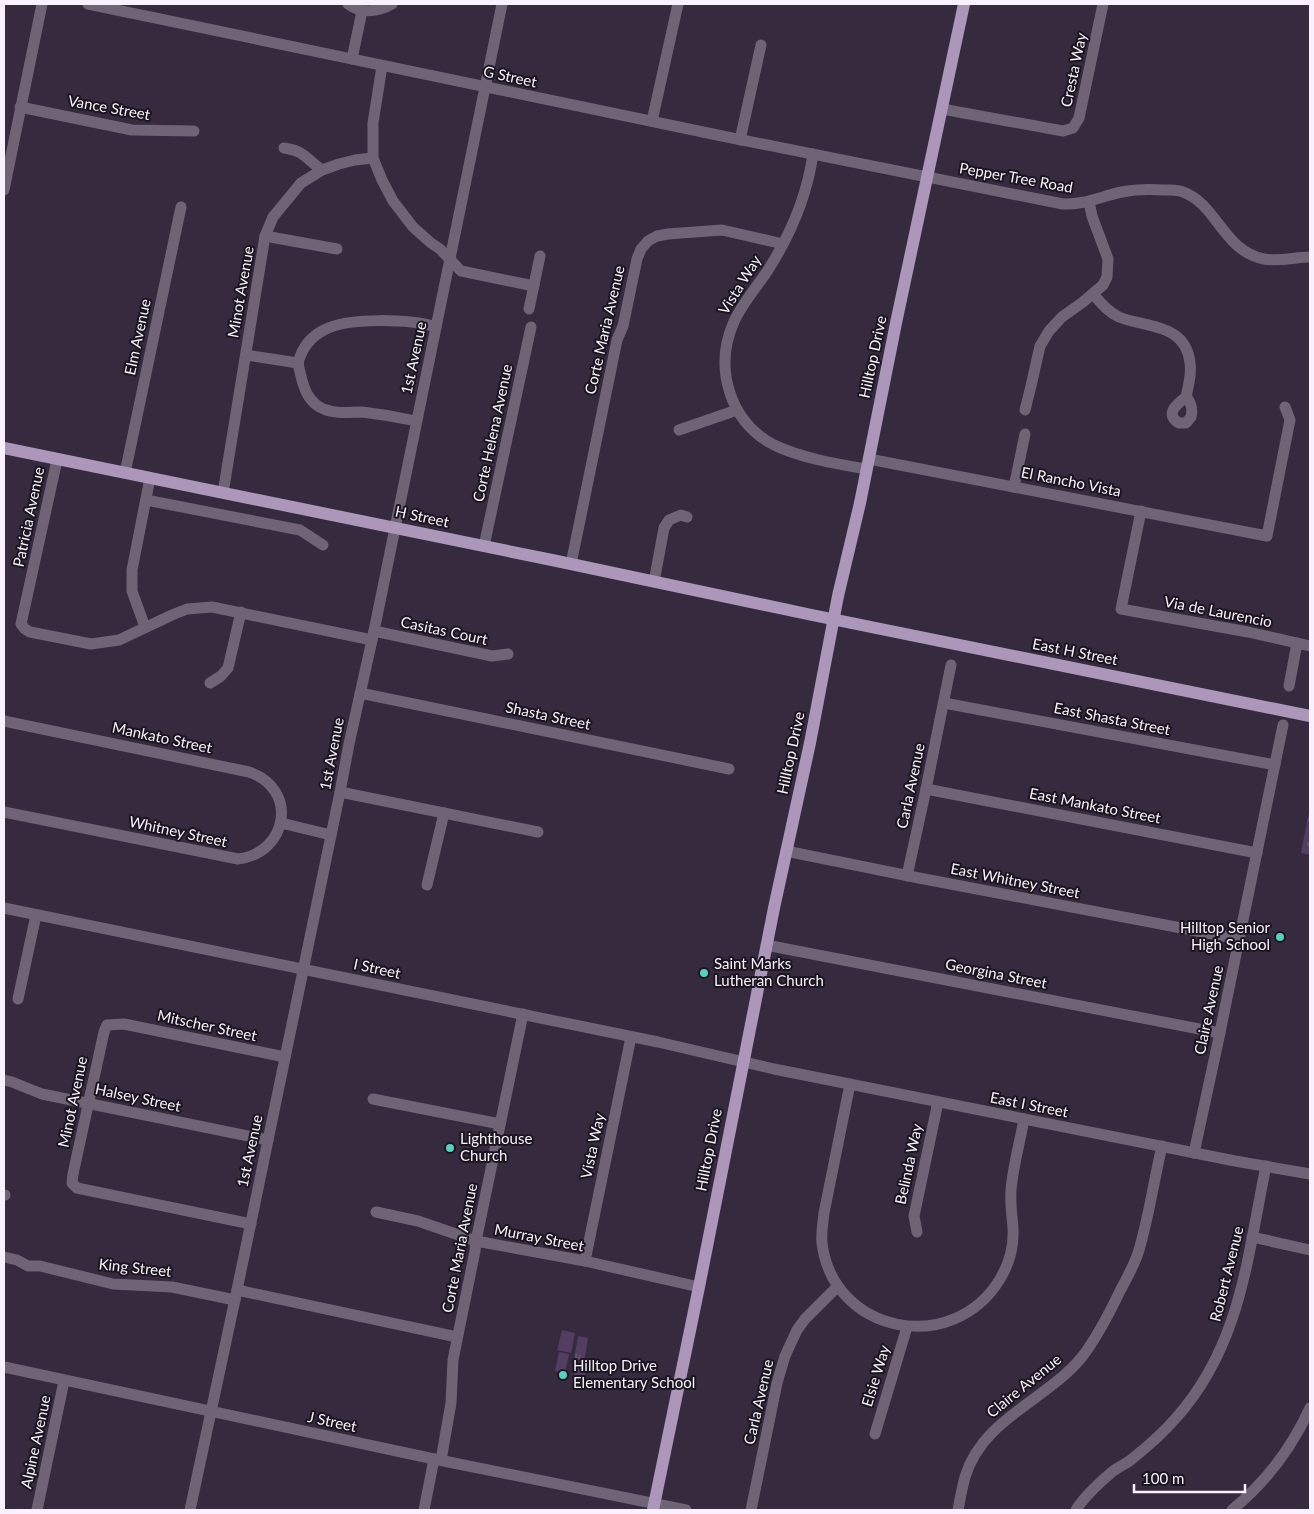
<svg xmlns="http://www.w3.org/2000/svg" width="1314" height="1514" font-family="Lato,sans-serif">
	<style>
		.green { fill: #533e62 }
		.park { fill: url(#park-tufts) }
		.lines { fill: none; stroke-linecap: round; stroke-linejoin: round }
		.minor { stroke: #6e6475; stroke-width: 11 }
		.major { stroke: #ac97bb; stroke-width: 12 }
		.poi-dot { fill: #5bcebc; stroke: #1a151e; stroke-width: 2 }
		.labels { text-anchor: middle; stroke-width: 4; stroke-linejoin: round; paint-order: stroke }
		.street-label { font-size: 15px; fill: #f9f1fe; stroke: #1a151e }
		.poi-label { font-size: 15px; fill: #f9f1fe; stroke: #1a151e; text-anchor: start }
	</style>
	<defs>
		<pattern id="park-tufts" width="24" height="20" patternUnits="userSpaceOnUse" patternTransform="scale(1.25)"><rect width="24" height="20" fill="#533e62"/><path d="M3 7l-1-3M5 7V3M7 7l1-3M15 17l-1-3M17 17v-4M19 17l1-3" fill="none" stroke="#6c5a7a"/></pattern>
	</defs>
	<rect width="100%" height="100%" fill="#362a3e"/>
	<g class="green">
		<path d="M562,1330L575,1333L571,1353L557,1350Z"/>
		<path d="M559,1352L569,1354L565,1373L555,1371Z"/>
	</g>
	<g class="park">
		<path d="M1310,807V855L1301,853Z"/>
		<path d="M578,1336L588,1338L584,1361L574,1359Z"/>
		<path d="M576,1363L587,1365L583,1386L572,1383Z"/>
	</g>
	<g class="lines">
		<g class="minor">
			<path d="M88,4L727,137L1063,204C1084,205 1102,196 1122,192C1136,189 1151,189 1164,190C1171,190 1177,189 1183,192C1217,204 1223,251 1264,259C1280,262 1295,257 1310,257"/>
			<path d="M348,4C361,14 378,12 392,4"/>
			<path d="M352,59L362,11"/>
			<path d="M382,66L373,123V158L382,180L393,201L413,227L431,243L440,249L461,271L534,286"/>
			<path d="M20,107L132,130L194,131"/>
			<path d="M942,109L1063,131L1073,128L1079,118L1103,4"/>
			<path d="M652,121L678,4"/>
			<path d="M740,140L761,45"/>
			<path d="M284,148C305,151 306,159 322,170"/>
			<path d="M813,154C807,196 791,234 768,270C757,287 740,306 733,324C714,369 730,422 774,445C801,458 837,464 866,469"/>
			<path d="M4,190L42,4"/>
			<path d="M265,236L337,249"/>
			<path d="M1093,294C1101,303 1108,312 1119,317C1146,328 1186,323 1190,363C1192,374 1188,387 1186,397C1177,404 1164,414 1179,423H1186L1191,417C1193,410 1191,402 1186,397"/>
			<path d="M529,309L540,256"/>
			<path d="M246,355L298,363"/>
			<path d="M298,363C302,348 310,337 324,330C348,317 410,319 436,327"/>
			<path d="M298,363C302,383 306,406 330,411C341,414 351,412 362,412C380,414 398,417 416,421"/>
			<path d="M1025,410L1031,386L1040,346L1049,331L1062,317L1083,302L1103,285L1107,277L1108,259L1092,216L1089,202"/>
			<path d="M679,430L737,410"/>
			<path d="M869,459L1267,536L1290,420L1285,407"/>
			<path d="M57,460L21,624L25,629L30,632L91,644L119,640L172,615L187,609L212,607L372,640"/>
			<path d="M125,473L181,207"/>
			<path d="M1014,487L1025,434"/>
			<path d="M223,493L265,236L273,217L301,183L322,170L339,164L355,160L373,158"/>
			<path d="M146,500L300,530L323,545"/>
			<path d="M1141,511L1121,609L1248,632L1310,646"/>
			<path d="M484,546L531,327"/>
			<path d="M571,564L617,340L623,326L637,259L641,249L648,241L657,236L668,234L722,230L783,244"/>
			<path d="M654,582L664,528L669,520L681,515L687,517"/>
			<path d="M145,627L132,591V570L150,478"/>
			<path d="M374,631L492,656L508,654"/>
			<path d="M210,683L221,676L228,668L241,612"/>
			<path d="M1289,686L1297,643"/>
			<path d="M360,693L729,769"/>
			<path d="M944,703L1275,765"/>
			<path d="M4,721L249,772C299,789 288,853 238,859L4,812"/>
			<path d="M926,789L1257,853"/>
			<path d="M340,792L538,832"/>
			<path d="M281,823L331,835"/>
			<path d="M786,851L919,878L1239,939"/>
			<path d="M907,876L926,789L951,665"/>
			<path d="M427,885L444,813"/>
			<path d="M4,908L658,1042L774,1069L1235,1161L1310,1174"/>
			<path d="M766,945L1220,1033"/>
			<path d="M18,999L36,915"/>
			<path d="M4,1080L12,1082L42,1094L268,1140"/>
			<path d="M850,1084L824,1213C823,1223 821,1233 822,1243C833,1334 953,1357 1000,1279C1009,1264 1014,1245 1013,1228C1012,1215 1010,1203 1011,1190C1013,1166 1020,1142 1024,1119"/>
			<path d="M373,1099L500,1124"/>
			<path d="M1194,1153L1218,1042L1283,725"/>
			<path d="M4,1195H5"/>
			<path d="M376,1212L418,1221L476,1241L585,1261L699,1287"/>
			<path d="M251,1224L77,1188L72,1183L73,1174L104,1032L107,1025L124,1024L285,1057"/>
			<path d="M917,1232L914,1216L938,1102"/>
			<path d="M1252,1237L1310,1250"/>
			<path d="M4,1257L17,1260L28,1266H40L113,1284L172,1287L235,1300"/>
			<path d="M585,1261L631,1037"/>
			<path d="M237,1290L457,1337"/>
			<path d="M4,1367L434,1459L686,1510"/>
			<path d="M875,1434L907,1327"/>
			<path d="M441,1460L451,1403L453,1360L456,1345L475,1251L476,1241L523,1014"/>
			<path d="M37,1510L64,1381"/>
			<path d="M190,1510L237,1290L340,792L349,744L374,631L502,4"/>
			<path d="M424,1510L434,1459"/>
			<path d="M751,1510L777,1383L785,1356L797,1330L805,1319L838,1286"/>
			<path d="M958,1510C960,1499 962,1488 965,1477C983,1418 1046,1401 1082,1357C1098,1336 1109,1314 1120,1291C1127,1278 1135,1264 1139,1250C1149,1216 1154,1180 1162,1146"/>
			<path d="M1076,1510C1083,1498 1101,1481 1112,1472C1118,1467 1126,1464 1132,1459C1147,1447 1163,1433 1176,1418C1241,1345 1247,1258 1266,1166"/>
			<path d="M1232,1510C1265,1483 1292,1447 1310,1408"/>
		</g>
		<g class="major">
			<path d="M4,448L552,560L812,615L1310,716"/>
			<path d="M653,1510L699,1287L774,908L810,743L838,596L860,503L896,323L964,4"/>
		</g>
	</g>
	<g class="poi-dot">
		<circle cx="1280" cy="937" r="5"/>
		<circle cx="704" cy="973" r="5"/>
		<circle cx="450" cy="1148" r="5"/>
		<circle cx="563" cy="1375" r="5"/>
	</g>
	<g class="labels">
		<g class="street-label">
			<text transform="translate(1074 70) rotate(-78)" y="5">Cresta Way</text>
			<text transform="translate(510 77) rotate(12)" y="5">G Street</text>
			<text transform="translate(109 108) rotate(10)" y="5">Vance Street</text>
			<text transform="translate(1016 178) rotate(10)" y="5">Pepper Tree Road</text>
			<text transform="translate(740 285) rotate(-58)" y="5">Vista Way</text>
			<text transform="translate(241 292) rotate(-80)" y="5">Minot Avenue</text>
			<text transform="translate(605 330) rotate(-77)" y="5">Corte Maria Avenue</text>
			<text transform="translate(138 337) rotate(-78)" y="5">Elm Avenue</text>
			<text transform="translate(873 357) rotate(-78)" y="5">Hilltop Drive</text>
			<text transform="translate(414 358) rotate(-78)" y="5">1st Avenue</text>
			<text transform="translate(493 433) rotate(-78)" y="5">Corte Helena Avenue</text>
			<text transform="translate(1071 482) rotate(11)" y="5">El Rancho Vista</text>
			<text transform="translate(29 517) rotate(-78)" y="5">Patricia Avenue</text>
			<text transform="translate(422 517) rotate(12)" y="5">H Street</text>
			<text transform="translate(1218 612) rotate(11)" y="5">Via de Laurencio</text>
			<text transform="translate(444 631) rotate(12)" y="5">Casitas Court</text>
			<text transform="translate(1075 652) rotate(11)" y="5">East H Street</text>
			<text transform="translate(548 716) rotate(12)" y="5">Shasta Street</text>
			<text transform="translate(1112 719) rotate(11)" y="5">East Shasta Street</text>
			<text transform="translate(162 738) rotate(12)" y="5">Mankato Street</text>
			<text transform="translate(791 753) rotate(-78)" y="5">Hilltop Drive</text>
			<text transform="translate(332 754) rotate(-79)" y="5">1st Avenue</text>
			<text transform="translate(911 786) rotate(-78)" y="5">Carla Avenue</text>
			<text transform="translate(1095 806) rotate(11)" y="5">East Mankato Street</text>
			<text transform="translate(178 832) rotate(12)" y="5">Whitney Street</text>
			<text transform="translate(1015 881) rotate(11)" y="5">East Whitney Street</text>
			<text transform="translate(377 969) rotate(12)" y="5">I Street</text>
			<text transform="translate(996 974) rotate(11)" y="5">Georgina Street</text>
			<text transform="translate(1209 1010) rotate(-78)" y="5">Claire Avenue</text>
			<text transform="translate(207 1026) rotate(12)" y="5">Mitscher Street</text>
			<text transform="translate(138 1098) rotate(12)" y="5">Halsey Street</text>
			<text transform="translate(73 1102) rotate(-78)" y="5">Minot Avenue</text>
			<text transform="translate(1029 1105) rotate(11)" y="5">East I Street</text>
			<text transform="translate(593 1146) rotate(-78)" y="5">Vista Way</text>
			<text transform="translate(709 1150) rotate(-79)" y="5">Hilltop Drive</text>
			<text transform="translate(250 1151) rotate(-78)" y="5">1st Avenue</text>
			<text transform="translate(909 1164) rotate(-78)" y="5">Belinda Way</text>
			<text transform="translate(539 1238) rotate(11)" y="5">Murray Street</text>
			<text transform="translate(460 1248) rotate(-79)" y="5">Corte Maria Avenue</text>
			<text transform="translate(135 1268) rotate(6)" y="5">King Street</text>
			<text transform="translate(1227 1274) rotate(-76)" y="5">Robert Avenue</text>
			<text transform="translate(876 1376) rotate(-73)" y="5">Elsie Way</text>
			<text transform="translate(1024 1386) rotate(-39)" y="5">Claire Avenue</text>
			<text transform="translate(759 1402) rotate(-77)" y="5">Carla Avenue</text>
			<text transform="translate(332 1422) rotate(12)" y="5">J Street</text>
			<text transform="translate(36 1442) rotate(-78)" y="5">Alpine Avenue</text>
		</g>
		<g class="poi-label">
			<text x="1270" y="933" text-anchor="end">Hilltop Senior<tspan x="1270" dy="17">High School</tspan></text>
			<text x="714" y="969">Saint Marks<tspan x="714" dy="17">Lutheran Church</tspan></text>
			<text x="460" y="1144">Lighthouse<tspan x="460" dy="17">Church</tspan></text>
			<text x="573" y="1371">Hilltop Drive<tspan x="573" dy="17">Elementary School</tspan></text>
		</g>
	</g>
	<rect width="1314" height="1514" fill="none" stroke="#f9f1fe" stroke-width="10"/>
	<path d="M1134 1484v8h111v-8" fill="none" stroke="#f9f1fe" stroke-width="2.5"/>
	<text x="1142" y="1484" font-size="15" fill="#f9f1fe" stroke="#1a151e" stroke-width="4" paint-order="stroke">100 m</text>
</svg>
